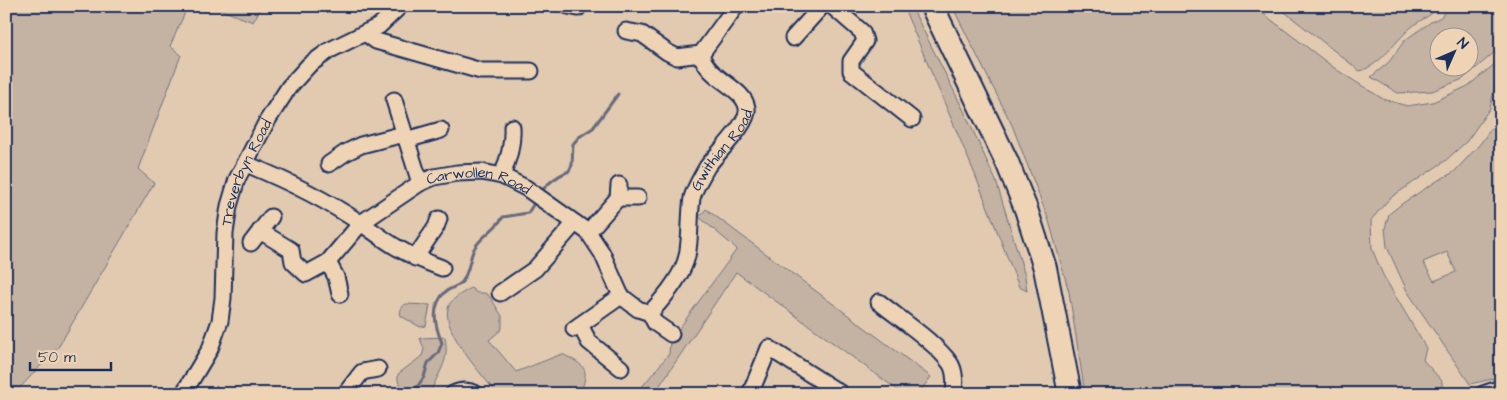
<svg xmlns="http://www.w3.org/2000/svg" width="1507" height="400" font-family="'Architects Daughter',sans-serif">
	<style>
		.green { fill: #c4b3a3; stroke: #707180; fill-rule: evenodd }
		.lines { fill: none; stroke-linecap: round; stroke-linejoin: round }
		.stream { stroke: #686a7d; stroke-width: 3 }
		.minor-casing { stroke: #1b2f5e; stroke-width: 19 }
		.highway-casing { stroke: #1b2f5e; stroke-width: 26 }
		.minor { stroke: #eed4b5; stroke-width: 15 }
		.highway { stroke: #eed4b5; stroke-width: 22 }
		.labels { text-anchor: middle; stroke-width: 5; stroke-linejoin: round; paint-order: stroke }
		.street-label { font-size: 15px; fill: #1b2f5e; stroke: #eed4b5 }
	</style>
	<rect width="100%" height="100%" fill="#e1cab0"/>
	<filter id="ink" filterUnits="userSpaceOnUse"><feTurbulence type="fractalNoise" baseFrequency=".02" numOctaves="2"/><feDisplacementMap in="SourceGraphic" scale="10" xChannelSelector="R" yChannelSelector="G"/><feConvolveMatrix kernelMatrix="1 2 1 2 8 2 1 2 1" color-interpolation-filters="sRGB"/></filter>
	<g filter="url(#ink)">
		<g class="green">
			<path d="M6,6H188L170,46L181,55L138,169L154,183L59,346L14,394H6Z"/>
			<path d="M211,6H262L253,22Z"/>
			<path d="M903,6H911L965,113L996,181L1025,276L1027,291L1019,287L974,172Z"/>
			<path d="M952,6H1253L1337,70L1383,99L1407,106L1433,102L1468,86L1501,59L1490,108L1467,141L1445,161L1390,198L1371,220L1372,249L1383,275L1426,348L1423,360L1442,381V394H1085L1069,292L1049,221L1012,125Z"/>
			<path d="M1277,6H1439C1432,16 1423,18 1414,25C1395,40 1383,64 1360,71Z"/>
			<path d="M1449,6H1501V47L1463,79L1432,91L1398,93L1371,77L1389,62L1405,40L1431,22L1441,17ZM1440,38H1470V68H1440Z"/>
			<path d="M1501,115V377L1470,384L1407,291L1387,247L1385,228L1389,214L1403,203L1437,181L1454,172L1480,144ZM1447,252L1456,272L1434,281L1423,262Z"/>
			<path d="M706,209L931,377L918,394H903L736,272L654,394H636L669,354L670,341L737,249L699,217Z"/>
			<path d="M471,288L477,293H485L490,297L502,316V329L489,340L516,372L562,354C586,366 590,368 580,394H497C483,375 442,333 448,308C451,298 463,293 471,288Z"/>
			<path d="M406,304L430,305L426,326L420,327L401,316C399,311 402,306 406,304Z"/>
			<path d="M445,337C450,364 438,371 430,394H404L398,381V374L422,356L424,349L420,338Z"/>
		</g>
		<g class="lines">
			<g class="stream">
				<path d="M540,193C548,182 557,176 569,171L572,165L573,144L579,137L593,128L618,94"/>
				<path d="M414,394L415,390L424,377L428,363L438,353L442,343C435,326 430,307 445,292C450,288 457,287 462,282C470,270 469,259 474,249C479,238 496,229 503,217L528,213L536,200"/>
			</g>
			<g class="minor-casing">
				<g id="minor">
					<path d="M568,6L578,8"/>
					<path d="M832,6L862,32L865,41L851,61V71L912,119"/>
					<path d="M626,31L642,34L667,52L677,57L701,54"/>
					<path d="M365,33L376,41L481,71H531"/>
					<path d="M793,38L822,6"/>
					<path d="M394,100L420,183"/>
					<path d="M406,140L441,130"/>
					<path d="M246,164C286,180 326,200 362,224C373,231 384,240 396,247C411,256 426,262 442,268"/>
					<path d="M329,164L345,153L361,145L404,134"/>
					<path d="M502,176C508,159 513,146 512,127"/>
					<path d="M619,185L618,198H638"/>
					<path id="s1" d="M260,231L291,250L293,262L306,274L328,262L361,223L420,183L434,177L457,173L482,172L502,176L526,188L588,232L602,253L621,296L638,309L650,313L655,323L671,334"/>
					<path d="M588,232L618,198"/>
					<path d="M251,243L271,217"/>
					<path d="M415,258L436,227L439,219"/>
					<path d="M328,262L336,277L340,294"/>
					<path d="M500,293L535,269L575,223"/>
					<path d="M879,302C900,319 935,342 950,363C955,370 956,386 953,394"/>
					<path id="s2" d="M650,313C663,299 683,275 687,256C691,237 689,217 692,198C694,189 702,176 707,167C716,154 750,123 747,108C744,87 708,80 701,54L736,6"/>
					<path d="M580,325L589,342L621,368"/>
					<path d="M574,329L621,296"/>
					<path id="s3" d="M183,394L210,349L220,321L223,298L225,233L229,206L237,179L267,121L289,87L309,65L330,50L379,26L400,6"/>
					<path d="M345,394L362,372L378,369"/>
					<path d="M453,394C461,390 468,390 476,394"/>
					<path d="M750,394L769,348L840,393"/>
					<path d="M1483,394L1501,388"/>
				</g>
			</g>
			<g class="highway-casing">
				<path id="highway" d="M932,6L1007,162L1026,209L1045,268L1070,394"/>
			</g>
			<use href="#minor" class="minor"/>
			<use href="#highway" class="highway"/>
		</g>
	</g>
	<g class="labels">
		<g class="street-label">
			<text dy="5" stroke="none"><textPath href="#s2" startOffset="184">Gwithian Road</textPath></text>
			<text dy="5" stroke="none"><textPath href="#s3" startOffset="235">Treverbyn Road</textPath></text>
			<text dy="5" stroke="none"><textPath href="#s1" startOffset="275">Carwollen Road</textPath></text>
		</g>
	</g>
	<rect width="1507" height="400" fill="none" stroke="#eed4b5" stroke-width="25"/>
	<rect x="12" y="12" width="1482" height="375" fill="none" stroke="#1b2f5e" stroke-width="2" filter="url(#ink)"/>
	<g transform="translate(1454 52) rotate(45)"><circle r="24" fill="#eed4b5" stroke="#9a9292"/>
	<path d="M0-4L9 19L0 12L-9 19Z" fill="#1b2f5e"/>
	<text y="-8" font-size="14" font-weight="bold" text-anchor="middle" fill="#1b2f5e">N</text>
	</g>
	<path d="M30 362v8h81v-8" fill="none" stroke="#1b2f5e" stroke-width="2.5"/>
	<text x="38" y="362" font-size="15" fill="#1b2f5e" stroke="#eed4b5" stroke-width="4" paint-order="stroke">50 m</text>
</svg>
